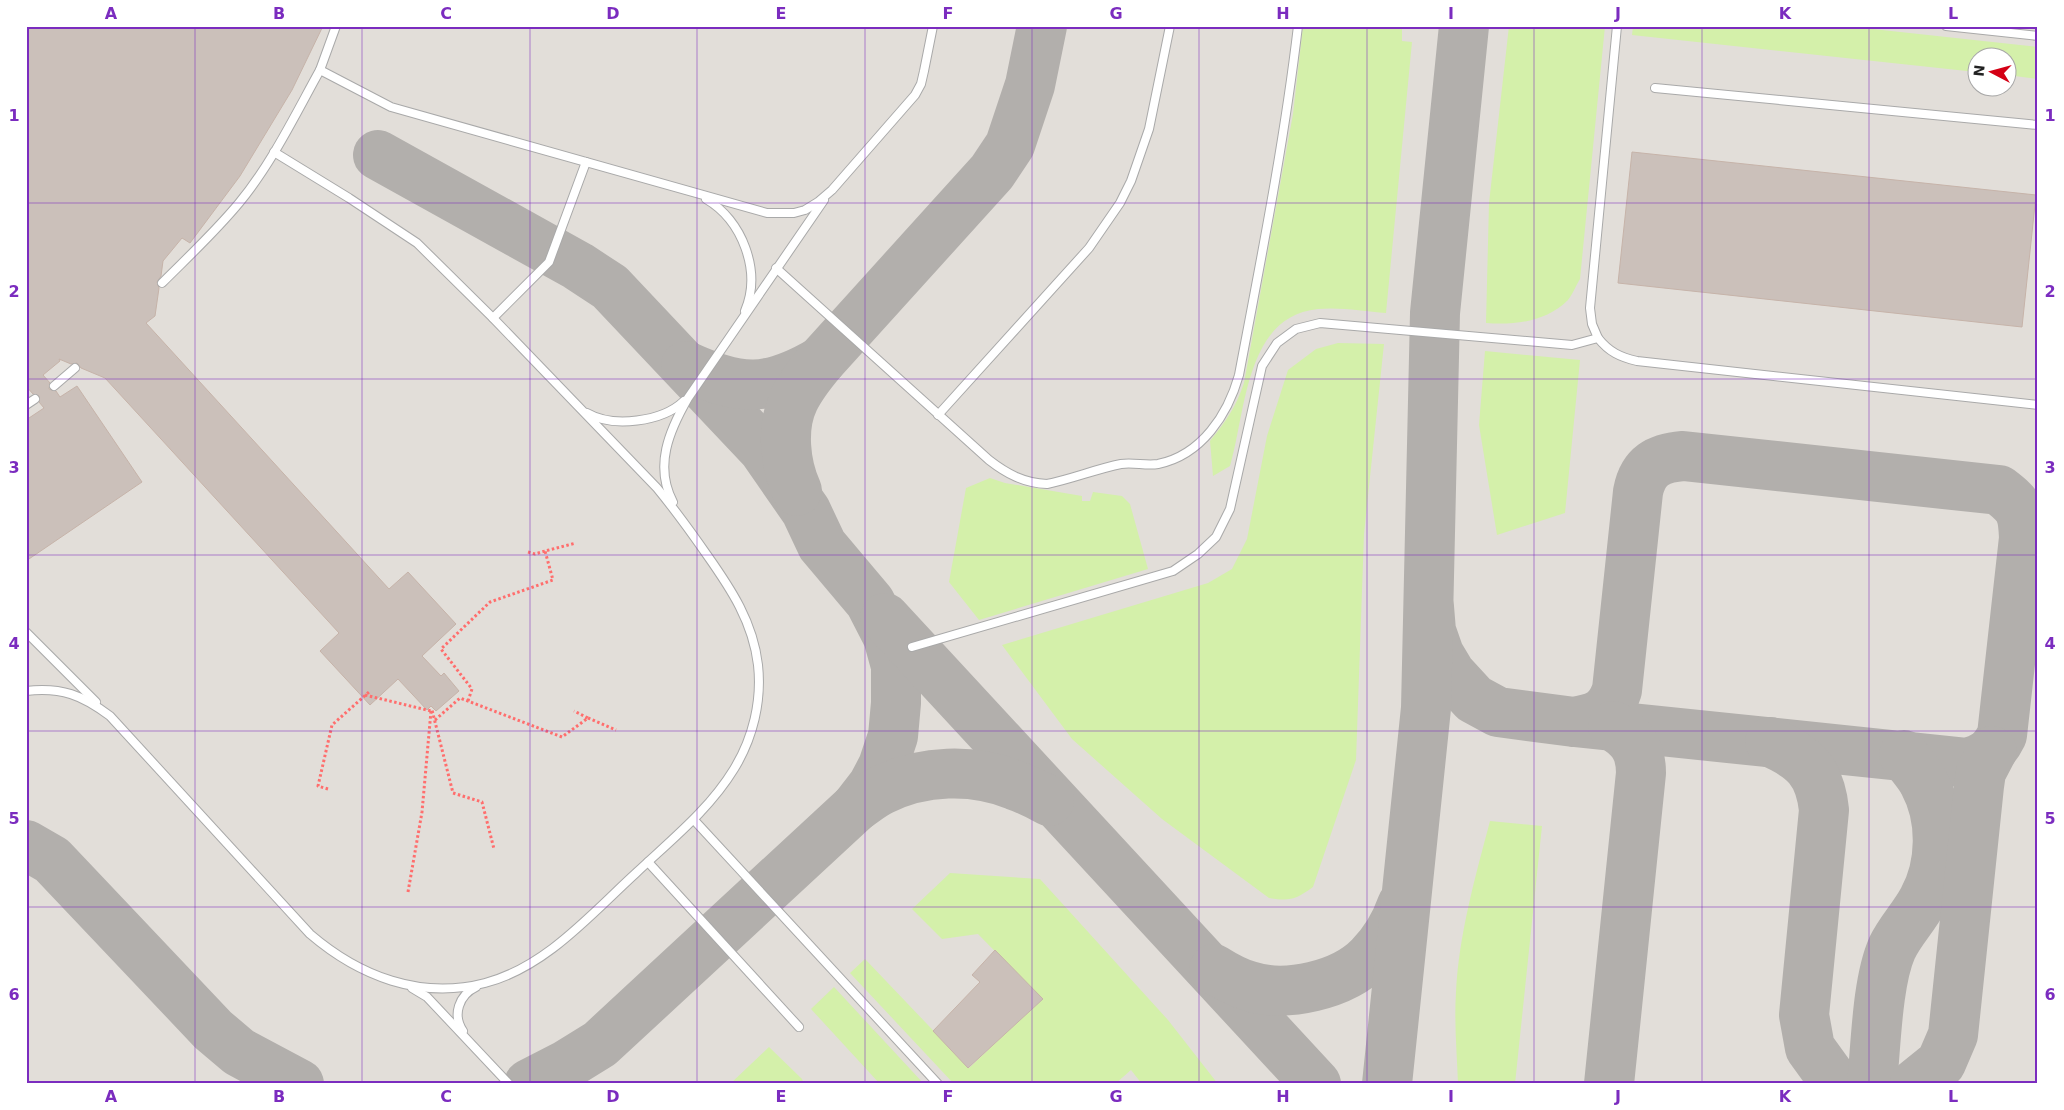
<svg xmlns="http://www.w3.org/2000/svg" width="2064" height="1110" font-family="'DejaVu Sans',sans-serif">
	<style>
		.airport { fill: #e2ded9; fill-rule: evenodd }
		.grass { fill: #d4f0aa }
		.lines { fill: none; stroke-linecap: round; stroke-linejoin: round }
		.taxiway { stroke: #b2afac; stroke-width: 50 }
		.building { fill: #cbc0ba; stroke: #c6b3a9 }
		.service-casing { stroke: #a9a9a9; stroke-width: 10 }
		.path { stroke: #ff6e6d; stroke-width: 3; stroke-dasharray: 2.5 2.5; stroke-linecap: butt }
		.service { stroke: #fff; stroke-width: 8 }
		.grid { fill: none; stroke: #7b2cbf; stroke-width: 1; stroke-opacity: 0.55 }
		.neatline { fill: none; stroke: #7b2cbf; stroke-width: 2 }
		.grid-label { font-size: 16px; text-anchor: middle; font-weight: bold; fill: #7b2cbf }
	</style>
	<rect width="100%" height="100%" fill="#f3eee8"/>
	<path class="airport" d="M26,26H2038V1084H26ZM1976,58H2006V88H1976Z"/>
	<g class="grass">
		<path d="M1303,26H1402V41L1412,42L1386,313C1364,311 1340,307 1318,309C1245,316 1246,412 1230,466L1213,476L1210,441C1226,421 1236,407 1244,383L1293,114Z"/>
		<path d="M1509,26H1605L1580,279C1576,285 1573,294 1568,300C1546,322 1515,325 1486,323L1489,203Z"/>
		<path d="M1633,26H1845L2038,47V79L2007,75L2006,58H1976V72L1632,35Z"/>
		<path d="M1338,343L1384,344L1364,534L1356,760L1313,887C1295,900 1290,901 1269,898L1162,819L1072,739L1002,645L1208,583L1232,569L1247,539L1267,436L1288,370L1316,349Z"/>
		<path d="M1485,351L1580,360L1565,513L1497,535L1479,425Z"/>
		<path d="M990,478L1005,483L1082,496V501H1090L1093,492L1122,496L1130,504L1148,569L979,620L949,582L966,488Z"/>
		<path d="M1490,821L1542,826L1515,1084H1458C1457,1054 1454,1023 1456,992C1459,934 1475,878 1490,821Z"/>
		<path d="M950,873L1040,879L1168,1020L1218,1084H1142L1131,1070L1115,1084H954L850,973L865,959L969,1068L1042,999L978,934L942,939L912,909Z"/>
		<path d="M834,987L924,1084H880L811,1009Z"/>
		<path d="M769,1047L802,1079L804,1084H730Z"/>
	</g>
	<g class="lines">
		<g class="taxiway">
			<path d="M378,155L578,266L610,287L763,449L806,511L822,545L870,602L888,637L896,666V703L893,736L883,766L873,785L856,807"/>
			<path d="M686,366C740,391 768,392 821,361"/>
			<path d="M797,491C785,464 781,427 794,400C801,385 811,373 821,361L992,172L1010,145L1030,85L1042,26"/>
			<path d="M1429,607L1431,631L1439,654L1451,674L1474,699L1498,712L1574,722L1968,763C1986,757 1993,753 2002,735L2024,538C2023,511 2020,506 1999,490L1683,456C1658,458 1643,466 1638,492L1617,690C1609,714 1597,718 1574,722"/>
			<path d="M885,618L1316,1084"/>
			<path d="M1770,742C1804,757 1820,771 1824,810L1804,1015L1810,1048L1836,1084"/>
			<path d="M26,845L52,860L213,1030L239,1052L299,1084"/>
			<path d="M1214,969C1225,976 1236,982 1249,986C1286,998 1343,985 1370,957C1385,942 1395,925 1402,905"/>
			<path d="M529,1084L566,1065L600,1044L856,807C865,801 873,794 882,790C922,770 973,768 1014,785C1026,789 1038,795 1049,801"/>
			<path d="M1387,1084L1426,708L1435,313L1464,26"/>
			<path d="M1609,1084L1641,773C1641,750 1632,737 1613,726"/>
			<path d="M1872,1084C1876,1045 1877,982 1892,948C1900,931 1914,917 1923,900C1942,866 1943,818 1924,783C1919,773 1910,764 1904,755"/>
			<path d="M1915,1084L1941,1063L1953,1035L1979,786L1981,772L1992,751"/>
		</g>
	</g>
	<g class="building">
		<path d="M26,26H323L292,90L240,176L190,243L182,238L163,261L161,276L157,282L159,288L155,316L146,323L389,589L408,572L456,624L422,656L441,676L444,673L459,691L436,711L431,706L427,710L398,679L370,705L320,651L339,633L105,378L81,368L77,363L71,364L59,359L60,361L43,375L50,383L49,389L56,391L60,397L77,386L142,482L26,561V420L44,408L39,402V396L33,394L26,386Z"/>
		<path d="M1632,152L2036,195L2022,327L1618,283Z"/>
		<path d="M995,950L1043,999L968,1068L933,1031L980,982L972,975Z"/>
	</g>
	<g class="lines">
		<g class="service-casing">
			<g id="service">
				<path d="M336,26L320,70L391,107L767,213H794L805,210L818,202L832,190L915,95L921,84L924,71L933,26"/>
				<path d="M1946,26L2038,36"/>
				<path d="M1655,88L2038,125"/>
				<path d="M706,199C742,220 762,271 745,311"/>
				<path d="M776,268L989,460C1007,474 1024,483 1047,484C1072,479 1096,469 1121,464C1133,462 1146,466 1158,464C1202,455 1228,414 1239,375C1261,259 1284,144 1298,26"/>
				<path d="M162,283C188,257 215,232 239,203C272,163 295,115 320,70"/>
				<path d="M493,318L549,262L586,162"/>
				<path d="M1598,338L1592,324L1590,308L1617,26"/>
				<path d="M54,386L75,368"/>
				<path d="M26,405L35,399"/>
				<path d="M587,413C613,428 662,422 684,401"/>
				<path d="M938,415L1089,248L1120,203L1131,181L1149,129L1170,26"/>
				<path d="M673,502C654,466 669,431 688,398L824,200"/>
				<path d="M26,632L96,702"/>
				<path d="M912,647L1173,571L1198,554L1216,537L1230,509L1262,366L1277,343L1296,329L1320,323L1572,345L1598,338C1609,352 1620,357 1637,361L2038,405"/>
				<path d="M26,691C62,687 82,695 110,716L310,934C359,976 420,1000 485,983C546,967 591,914 636,873C671,840 709,810 734,769C753,738 762,701 758,665C753,622 731,589 707,555C691,532 675,510 657,488L493,318L417,243L349,198L274,152"/>
				<path d="M694,820L938,1084"/>
				<path d="M648,862L799,1027"/>
				<path d="M412,988L427,997L509,1084"/>
				<path d="M463,1031C452,1015 459,995 476,987"/>
			</g>
		</g>
		<g class="path">
			<path d="M528,552L535,554L545,551"/>
			<path d="M365,695L431,711L432,710L453,793L482,802L494,849"/>
			<path d="M468,701L472,689L441,649L490,602L553,580L545,551L576,543"/>
			<path d="M588,718L616,730"/>
			<path d="M435,720L460,698L562,737L588,718L574,711"/>
			<path d="M328,789L318,786L332,725L369,692"/>
			<path d="M408,892L422,812L431,711"/>
		</g>
		<use href="#service" class="service"/>
	</g>
	<path class="grid" d="M195,26V1084M362,26V1084M530,26V1084M697,26V1084M865,26V1084M1032,26V1084M1199,26V1084M1367,26V1084M1534,26V1084M1702,26V1084M1869,26V1084M26,203H2038M26,379H2038M26,555H2038M26,731H2038M26,907H2038"/>
	<rect width="2064" height="1110" fill="none" stroke="#ffffff" stroke-width="55"/>
	<g transform="translate(1992 72) rotate(276)"><circle r="24" fill="#ffffff" stroke="#a7a7a7"/>
	<path d="M0-4L9 19L0 12L-9 19Z" fill="#d40015"/>
	<text y="-8" font-size="14" font-weight="bold" text-anchor="middle" fill="#222222">N</text>
	</g>
	<rect x="28" y="28" width="2008" height="1054" class="neatline"/>
	<g class="grid-label">
		<text x="111" y="19">A</text>
		<text x="279" y="19">B</text>
		<text x="446" y="19">C</text>
		<text x="613" y="19">D</text>
		<text x="781" y="19">E</text>
		<text x="948" y="19">F</text>
		<text x="1116" y="19">G</text>
		<text x="1283" y="19">H</text>
		<text x="1451" y="19">I</text>
		<text x="1618" y="19">J</text>
		<text x="1785" y="19">K</text>
		<text x="1953" y="19">L</text>
		<text x="14" y="121">1</text>
		<text x="2050" y="121">1</text>
		<text x="14" y="297">2</text>
		<text x="2050" y="297">2</text>
		<text x="14" y="473">3</text>
		<text x="2050" y="473">3</text>
		<text x="14" y="649">4</text>
		<text x="2050" y="649">4</text>
		<text x="14" y="824">5</text>
		<text x="2050" y="824">5</text>
		<text x="14" y="1000">6</text>
		<text x="2050" y="1000">6</text>
		<text x="111" y="1102">A</text>
		<text x="279" y="1102">B</text>
		<text x="446" y="1102">C</text>
		<text x="613" y="1102">D</text>
		<text x="781" y="1102">E</text>
		<text x="948" y="1102">F</text>
		<text x="1116" y="1102">G</text>
		<text x="1283" y="1102">H</text>
		<text x="1451" y="1102">I</text>
		<text x="1618" y="1102">J</text>
		<text x="1785" y="1102">K</text>
		<text x="1953" y="1102">L</text>
	</g>
</svg>
